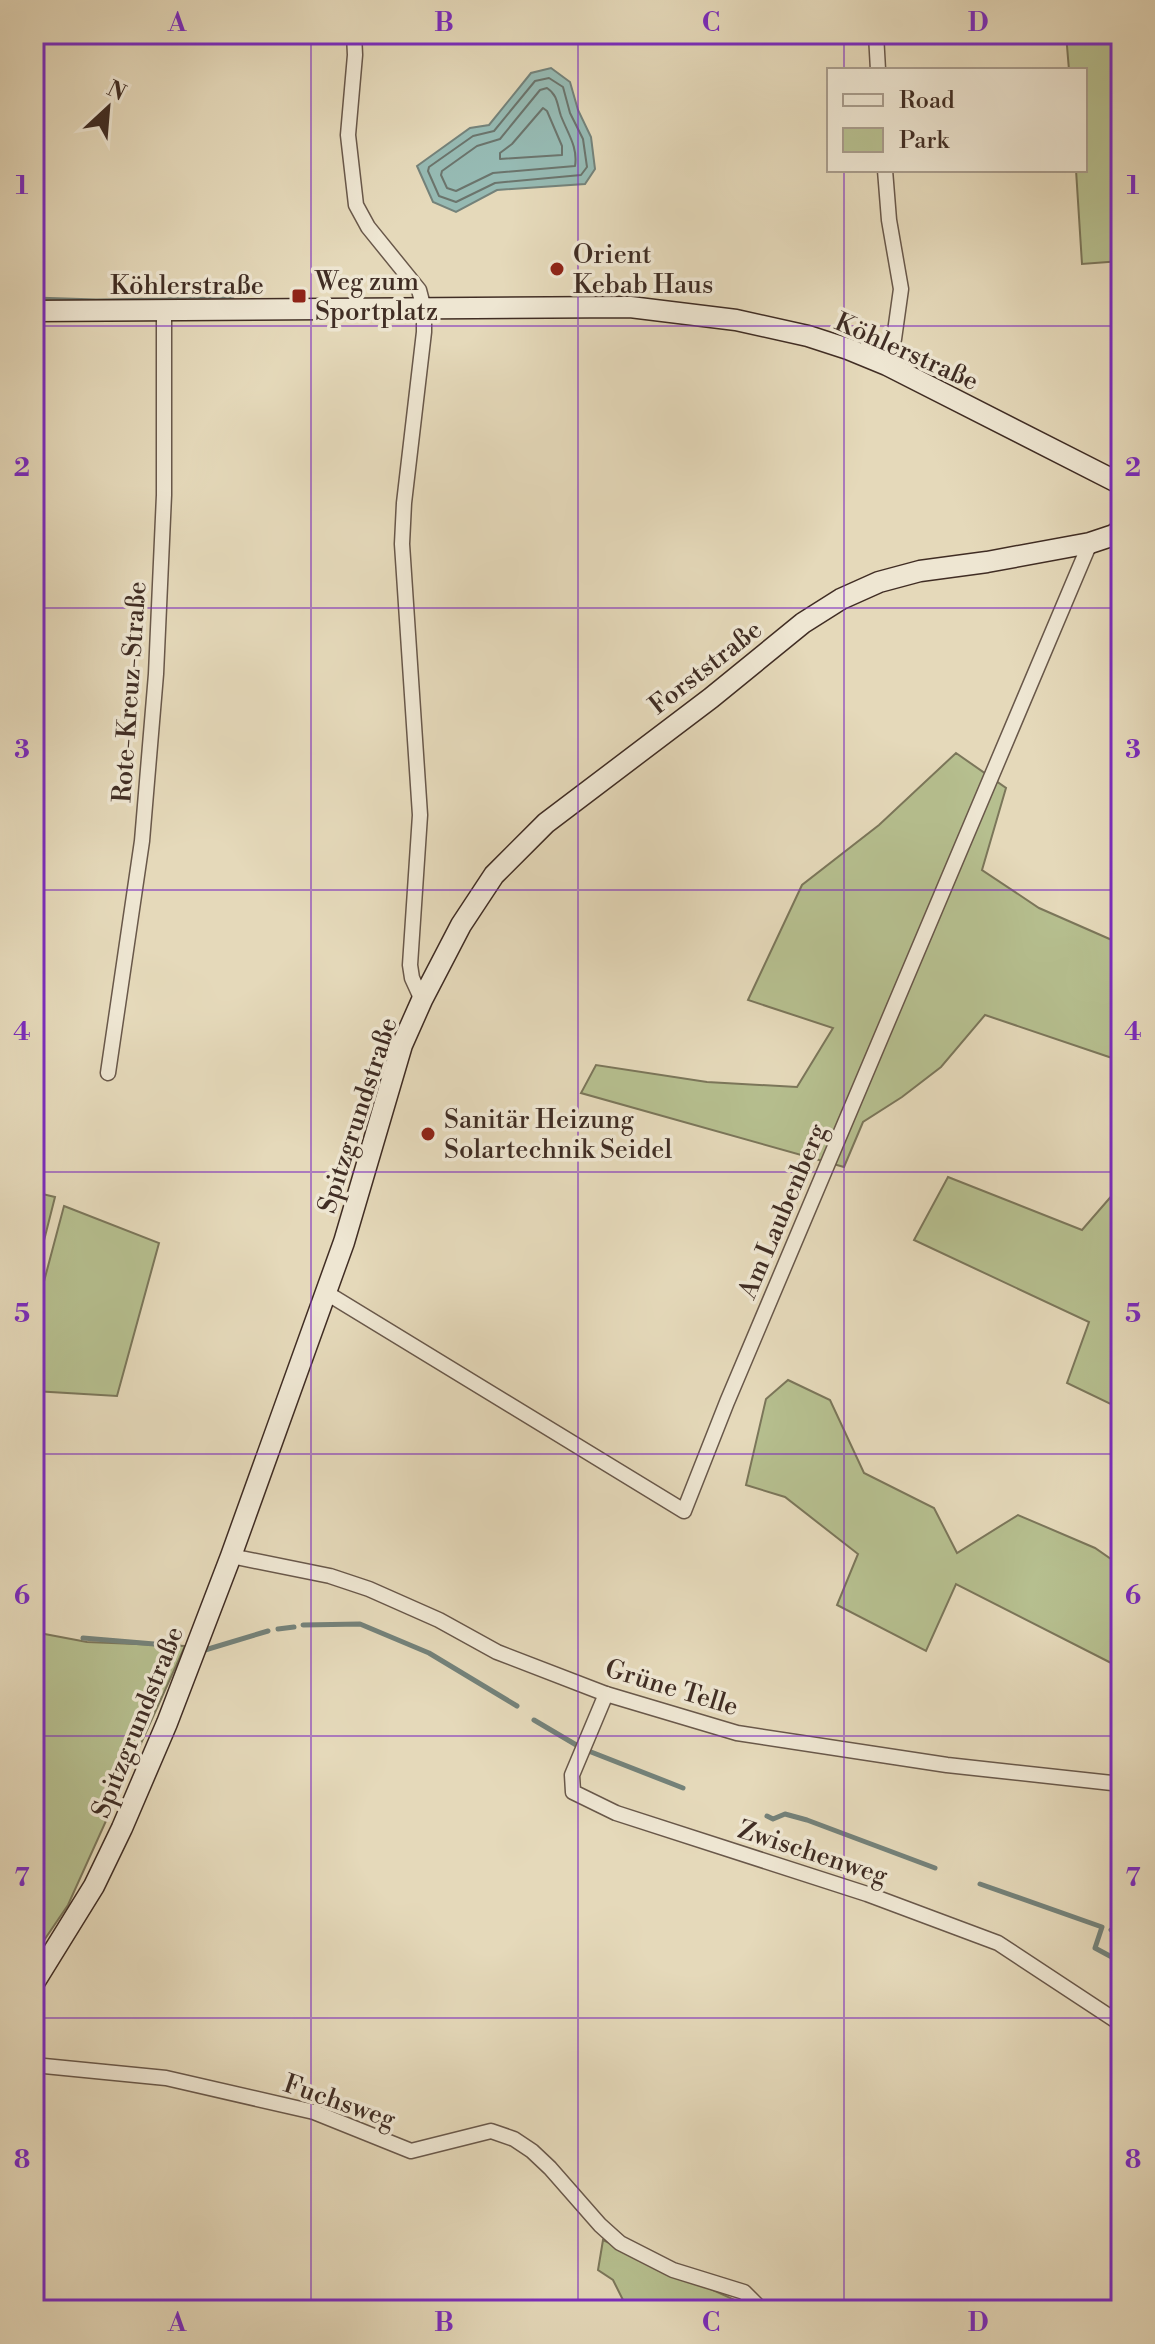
<svg xmlns="http://www.w3.org/2000/svg" width="1155" height="2344" font-family="'Libre Bodoni',serif">
	<style>
		.green { fill: #b6bf8f; stroke: #7b765a; stroke-width: 2 }
		.water { fill: #96bab3; stroke: #74827a; stroke-width: 2 }
		.lines { fill: none; stroke-linecap: round; stroke-linejoin: round }
		.shore { stroke: #6b746c; stroke-width: 2 }
		.stream { stroke: #74827a; stroke-width: 5 }
		.street-casing { stroke: #69584a; stroke-width: 17 }
		.secondary-casing { stroke: #402d24; stroke-width: 23 }
		.street { stroke: #eee6d2; stroke-width: 14 }
		.secondary { stroke: #eee6d2; stroke-width: 20 }
		.grid { fill: none; stroke: #7b2cbf; stroke-width: 2; stroke-opacity: 0.55 }
		.poi-dot { fill: #8f2418; stroke: #eee6d2; stroke-width: 3 }
		.labels { text-anchor: middle; stroke-width: 7; stroke-linejoin: round; paint-order: stroke }
		.poi-label { font-size: 26px; fill: #402d24; stroke: #eee6d2; text-anchor: start }
		.street-label { font-size: 26px; fill: #402d24; stroke: #eee6d2 }
		.neatline { fill: none; stroke: #7b2cbf; stroke-width: 3 }
		.grid-label { font-size: 26px; text-anchor: middle; font-weight: bold; fill: #7b2cbf }
	</style>
	<rect width="100%" height="100%" fill="#e5d9ba"/>
	<filter id="stains"><feTurbulence type="fractalNoise" baseFrequency=".0025" numOctaves="4"/><feColorMatrix values="0 0 0 0 .2 0 0 0 0 .09 0 0 0 0 .02 0 0 0 .5 -.17"/></filter>
	<radialGradient id="worn" r=".72"><stop offset=".6" stop-color="#630" stop-opacity="0"/><stop offset="1" stop-color="#630" stop-opacity=".3"/></radialGradient>
	<g class="green">
		<path d="M1066,34H1121V261L1082,264L1076,170H1085V70H1069Z"/>
		<path d="M956,753L1006,788L982,870L1039,908L1121,944V1061L985,1015L941,1067L902,1097L863,1122L844,1167L581,1093L596,1065L707,1082L797,1087L833,1028L748,1000L802,885L879,825Z"/>
		<path d="M948,1177L1082,1230L1121,1185V1409L1067,1383L1089,1322L914,1240Z"/>
		<path d="M34,1192L55,1197L34,1280Z"/>
		<path d="M64,1206L159,1243L117,1396L34,1391V1319Z"/>
		<path d="M788,1380L830,1400L864,1473L934,1508L957,1553L1018,1515L1095,1548L1121,1566V1668L956,1584L926,1651L837,1605L858,1554L785,1497L746,1485L766,1399Z"/>
		<path d="M34,1632L87,1642L185,1646L68,1905L34,1955Z"/>
		<path d="M603,2240L737,2301L747,2310H628L613,2280L598,2270Z"/>
	</g>
	<path class="water" d="M551,68L570,82L578,110L591,137L595,169L585,184L497,190L456,212L433,202L417,166L470,128L489,125L531,73Z"/>
	<g class="lines">
		<g class="shore">
			<path d="M549,78L563,87L570,113L583,139L587,167L581,175L495,183L456,202L439,196L428,171L429,167L473,136L494,131L535,81Z"/>
			<path d="M547,88C558,95 557,105 561,116C568,134 578,147 575,166L493,173L456,191L447,188L441,175L442,171L477,146L500,139L540,90Z"/>
			<path d="M543,108L547,111L562,146V155L500,159V153L512,144Z"/>
		</g>
		<g class="stream">
			<path d="M34,299L96,301L232,299"/>
			<path d="M303,1625L360,1624L429,1653L517,1706"/>
			<path d="M278,1629L294,1627"/>
			<path d="M83,1638L178,1646"/>
			<path d="M205,1650L268,1631"/>
			<path d="M534,1720L578,1746"/>
			<path d="M586,1750L683,1788"/>
			<path d="M767,1816L773,1819L785,1814L807,1820L935,1868"/>
			<path d="M980,1884L1102,1927L1095,1948L1121,1962"/>
			<path d="M1111,1930L1121,1925"/>
		</g>
		<g class="street-casing">
			<g id="street">
				<path d="M354,34L355,55L348,135L356,205L368,227L419,290L424,309V332L404,503L402,544L420,815L410,965L412,978L422,1000"/>
				<path d="M876,34L878,70"/>
				<path d="M885,170L889,220L901,289L894,339L887,365"/>
				<path d="M108,1073L142,841L156,674L164,495V311"/>
				<path d="M325,1292L684,1511L727,1402L1090,543"/>
				<path d="M231,1556L330,1576L369,1589L439,1620L497,1652L606,1694L737,1733L947,1765L1121,1784"/>
				<path d="M606,1694L572,1775L573,1792L616,1813L867,1894L998,1943L1121,2024"/>
				<path d="M34,2065L166,2078L314,2112L411,2151L491,2131L514,2139L532,2151L550,2168L600,2225L620,2243L673,2270L744,2292L762,2310"/>
			</g>
		</g>
		<g class="secondary-casing">
			<g id="secondary">
				<path d="M34,311L630,307L736,320L808,336L848,349L887,365L1121,484"/>
				<path d="M34,1983L94,1886L122,1828L167,1723L231,1556L344,1242L402,1045L422,1000L461,925L494,875L546,823L711,698L803,623L841,599L879,582L920,571L987,562L1090,543L1114,535L1121,529"/>
			</g>
		</g>
		<use href="#street" class="street"/>
		<use href="#secondary" class="secondary"/>
	</g>
	<path class="grid" d="M311,34V2310M578,34V2310M844,34V70M844,170V2310M34,326H1121M34,608H1121M34,890H1121M34,1172H1121M34,1454H1121M34,1736H1121M34,2018H1121"/>
	<g class="poi-dot">
		<circle cx="557" cy="269" r="8"/>
		<rect x="291" y="288" width="16" height="16" rx="4"/>
		<circle cx="428" cy="1134" r="8"/>
	</g>
	<g class="labels">
		<g class="poi-label">
			<text x="573" y="263">Orient<tspan x="573" dy="30">Kebab Haus</tspan></text>
			<text x="315" y="290">Weg zum<tspan x="315" dy="30">Sportplatz</tspan></text>
			<text x="444" y="1128">Sanitär Heizung<tspan x="444" dy="30">Solartechnik Seidel</tspan></text>
		</g>
		<g class="street-label">
			<text x="187" y="294">Köhlerstraße</text>
			<text transform="translate(907 351) rotate(24)" y="9">Köhlerstraße</text>
			<text transform="translate(705 667) rotate(-38)" y="9">Forststraße</text>
			<text transform="translate(129 692) rotate(-86)" y="9">Rote-Kreuz-Straße</text>
			<text transform="translate(357 1115) rotate(-72)" y="9">Spitzgrundstraße</text>
			<text transform="translate(782 1211) rotate(-67)" y="9">Am Laubenberg</text>
			<text transform="translate(672 1687) rotate(17)" y="9">Grüne Telle</text>
			<text transform="translate(137 1722) rotate(-68)" y="9">Spitzgrundstraße</text>
			<text transform="translate(813 1852) rotate(18)" y="9">Zwischenweg</text>
			<text transform="translate(340 2101) rotate(19)" y="9">Fuchsweg</text>
		</g>
	</g>
	<rect width="1155" height="2344" fill="none" stroke="#e5d9ba" stroke-width="88"/>
	<rect x="827" y="68" width="260" height="104" fill="#eee6d2" stroke="#a89c8c" stroke-width="2"/>
	<rect x="843" y="94" width="40" height="12" fill="#eee6d2" stroke="#a89c8c" stroke-width="2"/>
	<text x="899" y="108" font-size="24" fill="#402d24">Road</text>
	<rect x="843" y="128" width="40" height="24" fill="#b6bf8f" stroke="#a89c8c" stroke-width="2"/>
	<text x="899" y="148" font-size="24" fill="#402d24">Park</text>
	<g transform="translate(108 108) rotate(26)" stroke="#eee6d2" stroke-width="6" paint-order="stroke">
	<path d="M0-6L14 30L0 20L-14 30Z" fill="#402d24"/>
	<text y="-12" font-size="22" font-weight="bold" text-anchor="middle" fill="#402d24">N</text>
	</g>
	<rect x="44" y="44" width="1067" height="2256" class="neatline"/>
	<g class="grid-label">
		<text x="177" y="31">A</text>
		<text x="444" y="31">B</text>
		<text x="711" y="31">C</text>
		<text x="978" y="31">D</text>
		<text x="22" y="194">1</text>
		<text x="1133" y="194">1</text>
		<text x="22" y="476">2</text>
		<text x="1133" y="476">2</text>
		<text x="22" y="758">3</text>
		<text x="1133" y="758">3</text>
		<text x="22" y="1040">4</text>
		<text x="1133" y="1040">4</text>
		<text x="22" y="1322">5</text>
		<text x="1133" y="1322">5</text>
		<text x="22" y="1604">6</text>
		<text x="1133" y="1604">6</text>
		<text x="22" y="1886">7</text>
		<text x="1133" y="1886">7</text>
		<text x="22" y="2168">8</text>
		<text x="1133" y="2168">8</text>
		<text x="177" y="2331">A</text>
		<text x="444" y="2331">B</text>
		<text x="711" y="2331">C</text>
		<text x="978" y="2331">D</text>
	</g>
	<rect width="100%" height="100%" filter="url(#stains)"/>
	<rect width="100%" height="100%" fill="url(#worn)"/>
</svg>
